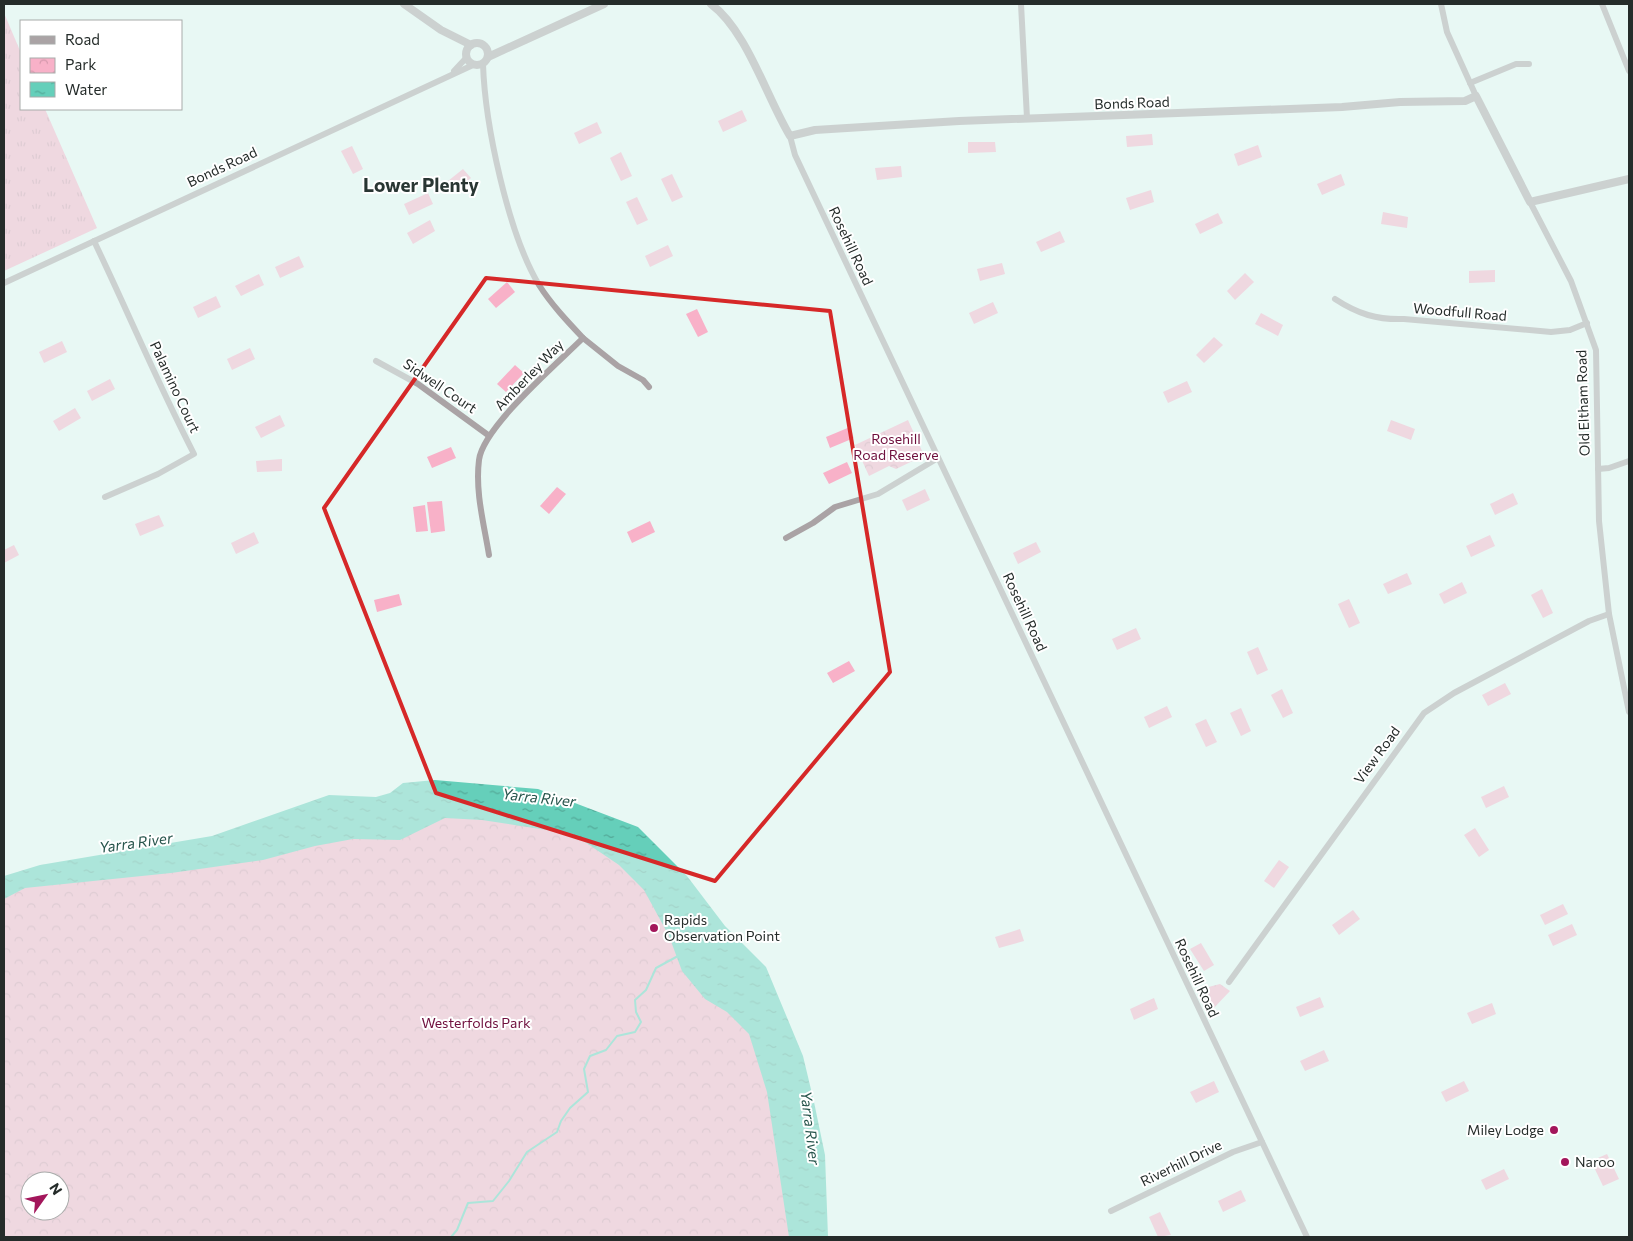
<svg xmlns="http://www.w3.org/2000/svg" width="1633" height="1241" font-family="Commissioner,sans-serif">
	<style>
		.grass { fill: url(#grass-tufts) }
		.park { fill: url(#park-crowns); fill-rule: evenodd }
		.pitch { fill: #f8b1c8 }
		.water { fill: url(#water-ripples) }
		.lines { fill: none; stroke-linecap: round; stroke-linejoin: round }
		.stream { stroke: #65cfba; stroke-width: 2 }
		.minor { stroke: #aaa3a5; stroke-width: 6 }
		.tertiary { stroke: #aaa3a5; stroke-width: 8 }
		.marked { fill: none; stroke: #d62828; stroke-width: 4; stroke-linejoin: round }
		.poi-dot { fill: #a3165b; stroke: #fff; stroke-width: 2 }
		.labels { text-anchor: middle; stroke-width: 4; stroke-linejoin: round; paint-order: stroke }
		.street-label { font-size: 14px; fill: #252c2a; stroke: #fff }
		.park-label { font-size: 14px; fill: #6f0f3d; stroke: #fff }
		.poi-label { font-size: 14px; fill: #252c2a; stroke: #fff; text-anchor: start }
		.water-label { font-size: 15px; font-style: italic; fill: #27554c; stroke: #fff }
		.district-label { font-size: 19px; font-weight: bold; fill: #293633; stroke: #fff }
	</style>
	<defs>
		<pattern id="grass-tufts" width="24" height="20" patternUnits="userSpaceOnUse" patternTransform="scale(1.25)"><rect width="24" height="20" fill="#f8b1c8"/><path d="M3 7l-1-3M5 7V3M7 7l1-3M15 17l-1-3M17 17v-4M19 17l1-3" fill="none" stroke="#d498ac"/></pattern>
		<pattern id="park-crowns" width="20" height="18" patternUnits="userSpaceOnUse" patternTransform="scale(1.25)"><rect width="20" height="18" fill="#f8b1c8"/><path d="M2 6a3 3 0 1 1 6 0M12 15a3 3 0 1 1 6 0" fill="none" stroke="#d498ac"/></pattern>
		<pattern id="water-ripples" width="26" height="14" patternUnits="userSpaceOnUse" patternTransform="scale(1.25)"><rect width="26" height="14" fill="#65cfba"/><path d="M2 4q2-2 4 0t4 0M15 11q2-2 4 0t4 0" fill="none" stroke="#53a897"/></pattern>
	</defs>
	<rect width="100%" height="100%" fill="#e8f8f4"/>
	<path class="grass" d="M4,13L21,53V109H45L97,228L4,271Z"/>
	<g class="park">
		<path d="M908,420L923,453L921,457L896,469L889,466L869,476L855,445Z"/>
		<path d="M435,810L528,812L615,847L738,1014L769,1062L792,1237H4V894L43,881ZM30,1181H60V1211H30Z"/>
		<path d="M1220,984L1230,991L1211,1011L1201,989Z"/>
	</g>
	<g class="pitch">
		<path d="M742,110L747,121L723,132L718,121Z"/>
		<path d="M597,122L602,133L579,144L574,133Z"/>
		<path d="M1152,134L1153,145L1127,147L1126,136Z"/>
		<path d="M968,142H995L996,152L968,153Z"/>
		<path d="M1258,145L1262,157L1238,166L1234,154Z"/>
		<path d="M352,146L363,169L353,174L341,151Z"/>
		<path d="M621,152L632,176L621,181L610,158Z"/>
		<path d="M901,166L902,177L877,180L875,168Z"/>
		<path d="M463,169L471,178L450,194L443,185Z"/>
		<path d="M672,174L683,197L672,202L661,179Z"/>
		<path d="M1341,174L1345,185L1322,195L1317,184Z"/>
		<path d="M1151,190L1154,202L1130,210L1126,198Z"/>
		<path d="M428,193L433,204L409,215L404,204Z"/>
		<path d="M637,197L648,220L637,225L626,202Z"/>
		<path d="M1383,212L1408,217L1407,228L1381,224Z"/>
		<path d="M1218,213L1223,223L1200,234L1195,224Z"/>
		<path d="M430,220L435,231L413,244L407,233Z"/>
		<path d="M1060,231L1065,242L1041,252L1036,242Z"/>
		<path d="M668,245L673,256L650,267L645,256Z"/>
		<path d="M299,256L304,267L280,278L275,267Z"/>
		<path d="M1002,263L1005,274L980,281L977,269Z"/>
		<path d="M1495,270V282L1469,283V271Z"/>
		<path d="M1245,273L1254,282L1235,300L1227,291Z"/>
		<path d="M259,274L264,285L241,296L235,286Z"/>
		<path d="M507,282L515,292L496,308L488,299Z"/>
		<path d="M216,296L221,307L198,318L193,307Z"/>
		<path d="M993,302L998,313L974,324L969,313Z"/>
		<path d="M697,309L708,332L698,337L686,314Z"/>
		<path d="M1261,313L1283,325L1278,336L1255,324Z"/>
		<path d="M1214,337L1223,345L1204,363L1196,355Z"/>
		<path d="M62,341L67,352L44,363L39,352Z"/>
		<path d="M250,348L255,359L232,370L227,359Z"/>
		<path d="M515,365L524,373L506,392L497,384Z"/>
		<path d="M110,379L115,389L92,401L87,391Z"/>
		<path d="M1187,381L1192,392L1168,403L1163,392Z"/>
		<path d="M75,408L81,418L59,431L53,421Z"/>
		<path d="M280,415L285,426L261,438L255,427Z"/>
		<path d="M1391,420L1415,429L1411,440L1387,431Z"/>
		<path d="M850,427L854,438L830,448L826,437Z"/>
		<path d="M451,447L456,458L432,468L427,457Z"/>
		<path d="M282,459V471L257,472L256,461Z"/>
		<path d="M847,462L852,473L829,484L823,473Z"/>
		<path d="M557,487L566,494L549,514L540,506Z"/>
		<path d="M925,489L930,500L907,511L902,500Z"/>
		<path d="M1513,493L1518,504L1495,515L1490,504Z"/>
		<path d="M442,501L445,531L431,533L427,502Z"/>
		<path d="M425,505L428,531L416,532L413,507Z"/>
		<path d="M159,515L164,526L140,536L135,524Z"/>
		<path d="M650,521L655,532L632,543L627,532Z"/>
		<path d="M254,532L259,543L236,554L231,543Z"/>
		<path d="M1490,535L1495,546L1471,557L1466,546Z"/>
		<path d="M1036,542L1041,552L1018,564L1013,553Z"/>
		<path d="M14,545L19,555L4,563V550Z"/>
		<path d="M1407,573L1412,584L1388,594L1383,584Z"/>
		<path d="M1462,582L1467,593L1444,604L1439,594Z"/>
		<path d="M1542,589L1553,613L1543,618L1531,595Z"/>
		<path d="M399,594L402,605L377,612L374,600Z"/>
		<path d="M1349,599L1360,623L1349,628L1338,604Z"/>
		<path d="M1136,628L1141,639L1117,650L1112,639Z"/>
		<path d="M1258,647L1268,670L1257,675L1247,652Z"/>
		<path d="M849,661L855,671L833,683L827,673Z"/>
		<path d="M1505,683L1511,694L1488,706L1482,695Z"/>
		<path d="M1282,689L1293,713L1283,718L1271,695Z"/>
		<path d="M1167,706L1172,717L1149,728L1144,717Z"/>
		<path d="M1241,708L1251,731L1241,736L1230,713Z"/>
		<path d="M1206,719L1217,742L1206,747L1195,724Z"/>
		<path d="M1504,786L1509,797L1486,808L1481,797Z"/>
		<path d="M1475,828L1489,850L1479,857L1464,835Z"/>
		<path d="M1279,860L1289,867L1274,888L1264,881Z"/>
		<path d="M1563,904L1568,914L1545,925L1540,915Z"/>
		<path d="M1353,910L1360,919L1339,935L1332,925Z"/>
		<path d="M1572,924L1577,935L1553,946L1548,935Z"/>
		<path d="M1020,929L1024,941L999,948L995,937Z"/>
		<path d="M1201,943L1214,965L1204,971L1190,949Z"/>
		<path d="M1320,997L1324,1007L1300,1017L1296,1007Z"/>
		<path d="M1154,998L1158,1009L1134,1020L1130,1009Z"/>
		<path d="M1492,1003L1496,1014L1472,1024L1467,1013Z"/>
		<path d="M1324,1050L1329,1061L1305,1071L1300,1061Z"/>
		<path d="M1214,1081L1219,1092L1196,1103L1190,1092Z"/>
		<path d="M1464,1081L1469,1091L1446,1102L1441,1092Z"/>
		<path d="M1607,1154L1619,1179L1603,1186L1591,1161Z"/>
		<path d="M1504,1169L1509,1179L1486,1190L1481,1180Z"/>
		<path d="M1241,1190L1246,1201L1223,1212L1218,1201Z"/>
		<path d="M1160,1212L1171,1235L1158,1237L1149,1217Z"/>
	</g>
	<path class="water" d="M435,780L538,789L638,827L687,876L725,926L766,967L803,1056L814,1102L825,1155L828,1237H789L767,1092L749,1034L727,1012L705,999L682,971L669,936L644,890L619,865L573,834L482,820L445,818L400,840L353,839L315,846L263,860L171,873L25,888L4,899V876L40,865L212,836L329,795L376,797L390,793L403,783Z"/>
	<g class="lines">
		<path class="stream" d="M451,1237L457,1230L468,1203L493,1201L509,1181L527,1152L557,1132L561,1121L570,1108L588,1092L584,1069L590,1056L606,1050L617,1036L635,1032L641,1022L636,1012L635,1000L646,990L656,968L678,956"/>
		<g class="minor">
			<path d="M1021,4L1027,118"/>
			<path d="M1441,4L1447,32L1476,96"/>
			<path d="M1602,4L1629,71"/>
			<path d="M483,64C485,125 508,233 539,285C551,304 567,321 583,338C558,363 483,427 479,460C475,492 484,524 489,555"/>
			<path d="M454,71L467,57"/>
			<path d="M1470,83L1516,64H1529"/>
			<path d="M790,136L795,155L1307,1237"/>
			<path d="M1530,202L1571,281L1596,350L1599,521L1609,614L1629,712"/>
			<path d="M94,241C128,312 158,384 194,454L158,474L105,497"/>
			<path d="M4,283L473,65"/>
			<path d="M1335,299C1358,314 1377,320 1404,319L1551,332L1570,330L1587,323"/>
			<path d="M583,338L618,366L643,380L649,387"/>
			<path d="M376,361L418,384L488,435"/>
			<path d="M1598,469L1609,468L1629,461"/>
			<path d="M786,538L813,523L835,507L878,494L938,458"/>
			<path d="M1229,982L1424,713L1454,693L1589,621L1609,614"/>
			<path d="M1111,1211L1233,1152L1262,1142"/>
		</g>
		<g class="tertiary">
			<path d="M404,4L441,30L471,45"/>
			<path d="M711,4C747,31 766,96 790,136L815,130L959,121L1342,107L1400,102L1465,101L1476,96L1530,202L1629,179"/>
			<circle cx="477" cy="54" r="11"/>
			<path d="M488,57L604,4"/>
		</g>
	</g>
	<path d="M0 0H1633V1241H0ZM486,278L830,311L890,672L715,881L436,793L324,508Z" fill="#e8f8f4" fill-opacity=".55" fill-rule="evenodd"/>
	<path class="marked" d="M486,278L830,311L890,672L715,881L436,793L324,508Z"/>
	<g class="poi-dot">
		<circle cx="654" cy="928" r="5"/>
		<circle cx="1554" cy="1130" r="5"/>
		<circle cx="1565" cy="1162" r="5"/>
	</g>
	<g class="labels">
		<g class="street-label">
			<text transform="translate(1132 103) rotate(-2)" y="5">Bonds Road</text>
			<text transform="translate(222 167) rotate(-25)" y="5">Bonds Road</text>
			<text transform="translate(851 246) rotate(65)" y="5">Rosehill Road</text>
			<text transform="translate(1460 312) rotate(5)" y="5">Woodfull Road</text>
			<text transform="translate(529 375) rotate(-46)" y="5">Amberley Way</text>
			<text transform="translate(440 386) rotate(34)" y="5">Sidwell Court</text>
			<text transform="translate(175 387) rotate(65)" y="5">Palamino Court</text>
			<text transform="translate(1583 403) rotate(-92)" y="5">Old Eltham Road</text>
			<text transform="translate(1025 612) rotate(65)" y="5">Rosehill Road</text>
			<text transform="translate(1377 755) rotate(-54)" y="5">View Road</text>
			<text transform="translate(1197 978) rotate(65)" y="5">Rosehill Road</text>
			<text transform="translate(1181 1163) rotate(-26)" y="5">Riverhill Drive</text>
		</g>
		<g class="park-label">
			<text x="896" y="444">Rosehill<tspan x="896" dy="16">Road Reserve</tspan></text>
			<text x="476" y="1028">Westerfolds Park</text>
		</g>
		<g class="poi-label">
			<text x="664" y="925">Rapids<tspan x="664" dy="16">Observation Point</tspan></text>
			<text x="1544" y="1135" text-anchor="end">Miley Lodge</text>
			<text x="1575" y="1167">Naroo</text>
		</g>
		<g class="water-label">
			<text transform="translate(539 798) rotate(6)" y="5">Yarra River</text>
			<text transform="translate(136 843) rotate(-8)" y="5">Yarra River</text>
			<text transform="translate(810 1128) rotate(83)" y="5">Yarra River</text>
		</g>
		<g class="district-label">
			<text x="421" y="192">Lower Plenty</text>
		</g>
	</g>
	<rect width="1633" height="1241" fill="none" stroke="#252c2a" stroke-width="10"/>
	<rect x="20" y="20" width="162" height="90" fill="#ffffff" stroke="#a8abaa"/>
	<rect x="30" y="36" width="25" height="8" fill="#aaa3a5" stroke="#a8abaa"/>
	<text x="65" y="45" font-size="15" fill="#252c2a">Road</text>
	<rect x="30" y="58" width="25" height="15" fill="url(#park-crowns)" stroke="#a8abaa"/>
	<text x="65" y="70" font-size="15" fill="#252c2a">Park</text>
	<rect x="30" y="82" width="25" height="15" fill="url(#water-ripples)" stroke="#a8abaa"/>
	<text x="65" y="95" font-size="15" fill="#252c2a">Water</text>
	<g transform="translate(45 1196) rotate(57)"><circle r="24" fill="#ffffff" stroke="#a8abaa"/>
	<path d="M0-4L9 19L0 12L-9 19Z" fill="#a3165b"/>
	<text y="-8" font-size="14" font-weight="bold" text-anchor="middle" fill="#252c2a">N</text>
	</g>
</svg>
